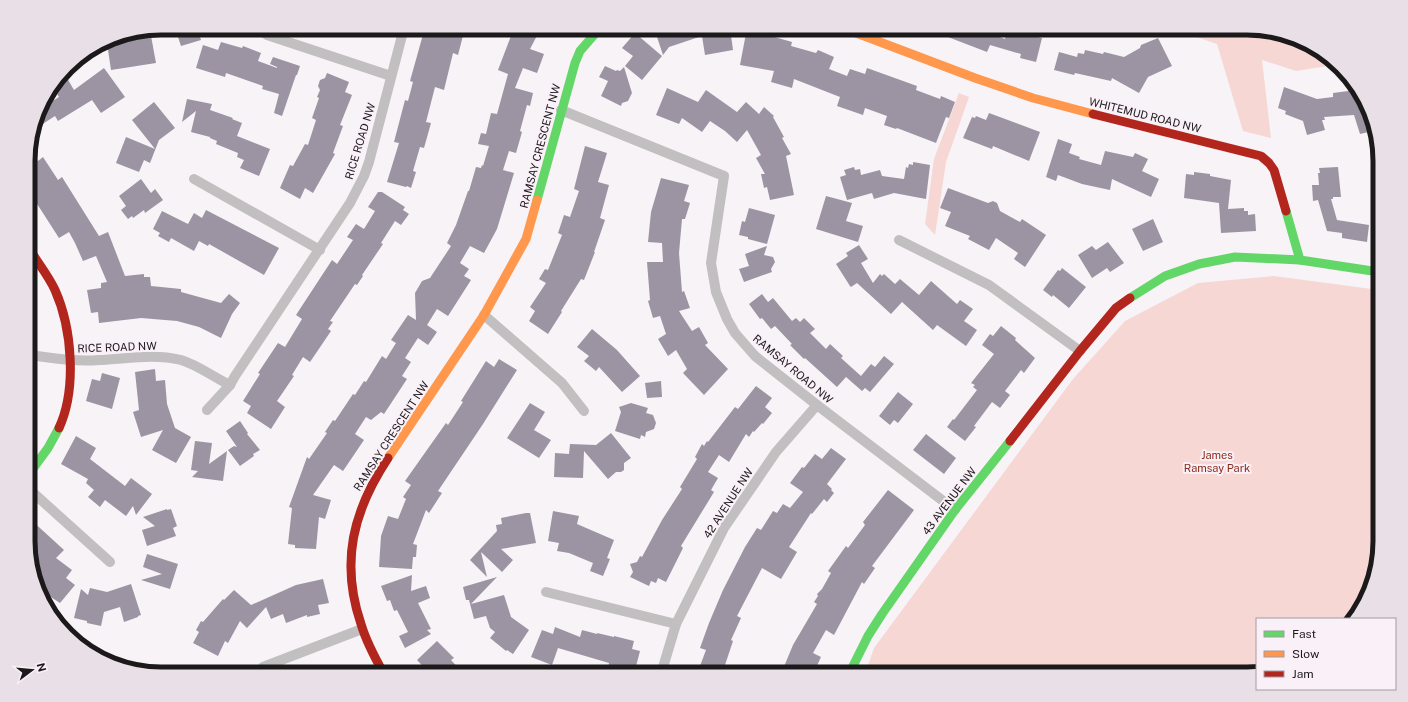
<svg xmlns="http://www.w3.org/2000/svg" width="1408" height="702" font-family="'Public Sans',sans-serif">
	<style>
		.green { fill: #f6d7d3 }
		.building { fill: #9c94a3 }
		.lines { fill: none; stroke-linecap: round; stroke-linejoin: round }
		.street { stroke: #c1bfc0; stroke-width: 10 }
		.fast { stroke: #63d668; stroke-width: 9 }
		.slow { stroke: #ff974d; stroke-width: 9 }
		.jam { stroke: #b3261e; stroke-width: 9 }
		.labels { text-anchor: middle; stroke-width: 4; stroke-linejoin: round; paint-order: stroke }
		.street-label { font-size: 11px; fill: #1c191b; stroke: #faf1f8 }
		.park-label { font-size: 11px; fill: #8d2b1b; stroke: #faf1f8 }
		.rim { fill: none; stroke: #1c191b; stroke-width: 5 }
	</style>
	<rect width="100%" height="100%" fill="#f8f3f7"/>
	<g class="green">
		<path d="M883,28H909L906,36Z"/>
		<path d="M1170,28H1247L1305,42L1334,65L1296,71L1262,60L1271,138L1243,131L1217,44Z"/>
		<path d="M959,93L969,97L946,162L935,235L925,224L934,159Z"/>
		<path d="M1274,276L1379,290L1380,541L1366,599L1349,619H1257V673L1255,674H865L874,648L1073,379L1125,321L1198,283Z"/>
	</g>
	<g class="building">
		<path d="M175,28H197L201,40L181,46Z"/>
		<path d="M438,28H465L458,55L453,53L444,90L435,87L426,122L431,123L424,148L420,147L413,171L416,172L411,188L407,186L406,187L387,182L399,143L394,142L405,100L408,101L413,82L410,81L424,31L436,35Z"/>
		<path d="M514,28H541L530,49L544,54L537,73L523,68L515,88L533,93L530,106L527,105L520,131L522,132L516,153L509,151L503,170L514,173L497,229L484,253L470,246L460,263L469,269L464,276L471,280L448,316L437,309L427,325L437,332L428,345L418,338L416,341L405,358L411,362L402,376L407,379L384,414L381,412L371,420L366,417L355,434L364,440L343,471L334,465L313,495L331,500L325,519L319,517L316,549L295,548V545L288,544L292,508L289,507L307,457L309,459L327,433L325,432L333,420L335,421L353,394L355,395L364,381L366,382L382,356L386,359L396,343L391,340L408,315L416,320L415,293L422,281L430,278L451,246L447,243L456,225L468,191H469L476,167L481,168L482,165L483,166L489,146L478,144L481,133L486,134L491,113L497,114L508,74L498,70Z"/>
		<path d="M654,28H730L733,50L705,55L702,36L669,47L663,55Z"/>
		<path d="M747,28L764,30V32L772,34L771,36L792,42L791,46L816,53L818,50L834,57L829,69L847,76L850,69L865,74L867,68L917,86L916,90L940,99L941,96L955,102L949,118L946,117L936,143L897,128L896,129L884,125L887,116L865,108L863,115L837,106L840,97L794,79L792,88L771,82L774,71L740,65Z"/>
		<path d="M927,28H976L1005,39L1007,29L1042,38L1036,62L1020,58L1021,54L990,45L987,52L927,29Z"/>
		<path d="M635,33L662,56L642,80L625,66L633,56L622,48Z"/>
		<path d="M151,36L156,63L111,70L107,43Z"/>
		<path d="M1158,38L1172,66L1148,77L1139,93L1112,78L1111,81L1075,73L1074,75L1054,70L1059,52L1077,57L1078,53L1084,54L1085,50L1103,54L1104,52L1124,57L1140,48L1141,45Z"/>
		<path d="M221,42L242,48L243,46L261,53L258,61L277,68V67L270,64L273,57L300,66L297,75H296L282,116L274,113L279,94L262,89L263,86L226,73L225,77L196,68L203,45L218,50Z"/>
		<path d="M605,66L616,71L617,70L620,71L624,67L632,93L628,101L622,103L621,106L601,96L608,81L599,77Z"/>
		<path d="M104,68L125,97L101,113L92,100L58,121L55,116L35,129L40,109L59,97L53,88L54,87L67,78L74,90Z"/>
		<path d="M327,73L349,82L345,92L352,95L340,125L343,126L333,153L335,154L313,193L305,188L300,199L280,188L290,165L293,166L305,144L308,145L316,120L312,118L319,98L317,97L320,90L318,86L320,80L325,78Z"/>
		<path d="M1284,87L1317,99L1333,97V93L1356,90L1373,131L1360,134L1354,115L1324,117L1325,120H1322L1325,130L1307,135L1303,121L1285,114L1286,111L1278,108Z"/>
		<path d="M667,88L698,102L706,90L737,112L746,102L759,114L764,107L774,116L773,117L784,137L782,138L791,154L786,156L794,195L770,200L767,187L764,188L761,174H765L756,158L761,155L747,130L737,142L725,131L710,121L702,132L682,118L679,124L656,115Z"/>
		<path d="M187,99L212,104L210,110L233,118L232,119L242,123L237,136L270,149L259,176L240,168L244,160L237,157L238,153L216,144L217,141L210,138V137L191,132L196,111L182,122Z"/>
		<path d="M154,102L175,128L159,140L150,163L144,160L139,172L116,163L126,137L155,149L132,120Z"/>
		<path d="M989,113L1040,132L1029,161L993,146L992,149L963,138L972,117L975,118L976,116L986,120Z"/>
		<path d="M1058,139L1072,144L1069,153L1080,157L1079,159L1101,165L1105,151L1133,157L1135,153L1148,159L1142,171L1159,179L1151,197L1112,179L1110,190L1082,184L1058,175L1056,181L1046,177Z"/>
		<path d="M585,146L607,153L598,182L609,185L600,218L605,220L594,252H595L584,280L581,279L561,311L562,312L548,334L529,321L535,311L530,307L546,283L539,279L545,269L548,270L562,235L558,233L564,215L570,217L579,191L574,189Z"/>
		<path d="M43,157L58,180L62,177L99,236L108,232L125,276L144,274V277H150L151,286L181,289V292L221,303L229,294L240,303L232,314L221,338L199,327L177,321L141,318L99,323L98,312L91,313L87,290L101,288V283L107,282L96,256L83,261L75,243L69,232L59,238L32,196L37,193L28,181V162L36,158L38,161Z"/>
		<path d="M913,162L930,165L926,199L894,193L874,199L872,193L847,200L840,177L846,175L844,170L854,167L855,170L860,169L861,175L880,170L882,176L904,179L906,167L908,168L909,164L913,165Z"/>
		<path d="M1338,167L1341,197H1333V199H1331L1337,220L1369,225L1367,242L1342,238V233L1327,231L1318,200L1313,201L1312,185H1319L1318,173H1320L1319,168Z"/>
		<path d="M1194,172L1210,174V176L1231,180L1228,209L1244,208V211H1248V215L1255,214L1256,231L1221,233L1219,203L1184,198L1186,174L1194,175Z"/>
		<path d="M661,178L689,185L684,201L690,203L685,219H682L679,253L682,292L684,291L690,308L679,311L692,331L699,327L708,343L705,345L728,369L704,395L683,373L687,369L676,350L668,356L658,339L666,334L660,316L653,318L648,301L650,300L647,262H663L662,243L648,242L651,212Z"/>
		<path d="M141,179L151,193L155,189L163,200L145,213L144,210L133,218L132,216L128,219L121,210L126,206L119,196Z"/>
		<path d="M948,188L988,203L993,201L997,203L1000,211L1020,222L1022,219L1046,235L1025,267L1014,259L1018,253L996,238L989,250L968,239L970,236L945,226L951,212L940,208Z"/>
		<path d="M378,192H382L405,207L403,210L409,214L401,225L395,221L381,243L383,244L362,275L363,276L357,285L355,284L330,321L333,322L328,329L331,331L310,362L303,357L292,375L294,376L277,401L285,407L271,429L247,413L251,406L243,401L260,374L258,373L278,343L285,347L302,319L296,315L332,260L337,264L353,240L347,237L356,224L364,229L375,211L368,207Z"/>
		<path d="M826,196L852,203L846,221L863,226L858,242L816,229Z"/>
		<path d="M749,208L775,215L767,244L748,239V237L739,235L742,221L745,222Z"/>
		<path d="M206,210L279,248L264,275L209,244L208,246L199,241L194,251L171,238L169,242L158,236L160,233L153,229L162,211L188,224L194,213L202,218Z"/>
		<path d="M1153,219L1163,242L1143,251L1132,229Z"/>
		<path d="M1108,242L1124,263L1110,272L1107,268L1092,278L1078,255L1092,246L1096,250Z"/>
		<path d="M859,245L868,259L861,263L873,283L880,274L882,276L884,274L895,284L900,279L919,295L931,281L957,304L960,300L973,309L964,321L977,330L966,346L937,325L933,330L902,302L891,314L857,283L851,287L850,286L836,264L848,256L846,253Z"/>
		<path d="M767,246L764,255L773,257L775,262L771,269L772,272L744,282L739,269L749,266L745,254Z"/>
		<path d="M1062,268L1086,287L1069,308L1053,295L1052,297L1043,290L1058,270L1060,271Z"/>
		<path d="M762,294L768,302L773,298L792,321L796,318L800,322L804,318L815,329L810,333L826,349L830,344L843,356L841,358L861,376L871,364L875,367L884,356L894,364L870,392L865,388L862,391L846,377L837,387L805,358L804,359L790,345L792,344L775,326L771,329L762,318L760,319L749,304Z"/>
		<path d="M1001,326L1016,338L1015,340L1035,358L1024,373L1021,370L1005,391L1010,395L1000,408L992,402L974,426L976,427L965,441L947,427L953,419L954,420L977,390L973,387L975,385L971,383L994,354L982,345L990,334L993,336Z"/>
		<path d="M592,329L617,350L640,376L622,392L599,367L596,371L584,361L589,356L577,347Z"/>
		<path d="M499,359L517,370L483,424L438,491L442,493L429,513L426,510L413,544L417,545L416,557H413L412,569L379,567L381,536L388,516L398,519L406,499L403,497L411,485L405,481L446,423L448,425L463,402L461,401L486,361L494,367Z"/>
		<path d="M155,369L156,381L165,380L167,404L175,428L191,437L176,463L152,450L163,430L141,437L133,412L139,410L135,372Z"/>
		<path d="M102,373L120,378L112,409L86,401L92,379L100,381Z"/>
		<path d="M661,381L662,397L647,398L645,383Z"/>
		<path d="M756,386L772,398L765,407L772,413L763,424L762,423L754,432L753,431L749,437L746,434L729,462L719,455L708,472L718,478L711,490L714,492L681,546L683,548L666,582L658,578L656,583L651,581L649,586L630,577L633,572L630,564L637,562L640,556L642,557L662,520L682,489L680,487L697,459L695,457L702,444L704,446L707,441L708,442L735,407L738,409Z"/>
		<path d="M898,392L913,404L898,423L894,420L890,425L879,416Z"/>
		<path d="M530,403L545,412L534,430L551,440L539,458L507,438Z"/>
		<path d="M631,403L648,408L646,413L653,415L656,423L654,429L646,432L645,437L641,435L640,439L615,431L621,412L619,407Z"/>
		<path d="M240,421L248,433L247,434L260,450L253,454L254,456L240,466L228,450L234,446L237,447L226,431Z"/>
		<path d="M611,433L631,458L624,463V470L621,472H616L608,479L584,451L583,478L554,477L555,453L569,454L570,444L596,445Z"/>
		<path d="M926,434L956,458L944,474L913,450Z"/>
		<path d="M76,436L96,448L90,459L125,486L131,478L152,494L136,515L133,506L126,516L105,500L100,507L88,497L94,490L86,483L88,479L61,464Z"/>
		<path d="M195,441L212,443L209,464L227,451L223,481L192,477L198,471L191,470Z"/>
		<path d="M831,448L846,459L827,484L832,489L831,490L834,493L827,502L824,499L812,514L811,513L789,547L797,552L781,579L762,568L737,616L741,618L731,640L733,641L722,674H697L706,650L700,648L709,623L723,590L745,547L757,528L761,530L773,511L777,513L783,504L790,508L803,492L790,483L802,467L804,468L815,454L822,459Z"/>
		<path d="M888,490L914,510L872,566L875,568L864,584L862,582L834,635L826,630L813,653L821,657L815,670L810,667L807,674H793L783,669L793,645L817,604L814,602L818,596L817,594L822,589L831,573L828,571L846,546L848,548L865,525L863,522Z"/>
		<path d="M167,509V510L171,509L177,526L173,528L176,536L147,546L142,530L155,526L143,517Z"/>
		<path d="M553,511L579,516L577,524L614,540L607,558L610,559L603,576L590,571L593,563L569,553L557,551L559,543L548,541Z"/>
		<path d="M526,513H530L536,543L501,549L513,560L502,572L481,552L487,577L470,560L497,531L496,525L502,524L501,518Z"/>
		<path d="M29,518L64,550L56,558L72,570L66,578L75,585L60,603L43,592L29,558Z"/>
		<path d="M147,554L178,564L170,589L141,580L162,574L143,567Z"/>
		<path d="M412,575L411,591L426,586L430,598L418,603L431,629L427,630L431,634L405,648L399,636L408,632L397,610L394,611L390,600L387,601L381,586Z"/>
		<path d="M497,577L471,604L504,595L511,617L529,630L513,654L507,650L506,651L490,638L495,632L490,628L486,616L474,619L469,600H466L463,587Z"/>
		<path d="M323,579L329,603L318,605L320,614L307,617V615L286,623L283,614L271,619L266,607L247,628L240,621L228,643L225,641L218,656L193,643L199,632L196,630L201,621L203,622L223,599L224,600L234,590L251,605L296,585Z"/>
		<path d="M131,584L141,615L138,616V617L124,622L120,607L104,612L101,626L87,623V621L74,618L81,589L88,595L90,588L107,592Z"/>
		<path d="M555,627L580,637L582,630L597,634V633L614,637V636L634,641L632,649L640,651L634,674L608,668L609,663L558,648L552,665L531,657L542,630L553,634Z"/>
		<path d="M437,641L454,658L451,660L464,674H430L417,660Z"/>
	</g>
	<g class="lines">
		<g class="street">
			<path d="M257,28L267,35L391,76"/>
			<path d="M561,110L724,176L711,263L716,292L727,319L735,333L755,356L817,405L955,510"/>
			<path d="M194,179L320,250"/>
			<path d="M899,240L989,285L1080,351"/>
			<path d="M484,315L562,383L584,411"/>
			<path d="M29,355C52,358 75,362 99,360C126,359 153,353 181,360C198,365 213,377 230,385"/>
			<path d="M207,410L230,385L235,376L350,203L364,176L369,162L404,28"/>
			<path d="M29,489L110,562"/>
			<path d="M546,592L676,624"/>
			<path d="M263,667L362,629"/>
			<path d="M661,674L676,624L724,528L776,452L817,405"/>
		</g>
		<g class="fast">
			<path d="M537,200L575,63L580,51L600,28"/>
			<path d="M1286,211L1300,260L1379,272"/>
			<path d="M1130,298L1165,276L1199,264L1235,257L1300,260"/>
			<path d="M29,474L48,448L59,428"/>
			<path d="M849,674L868,636L882,614L955,510L1010,441"/>
		</g>
		<g class="slow">
			<path d="M843,28L975,78L1033,98L1093,114"/>
			<path d="M388,458L484,315L526,239L537,200"/>
		</g>
		<g class="jam">
			<path d="M1093,114L1261,156L1269,163L1274,170L1286,211"/>
			<path d="M29,248C37,262 48,275 55,290C72,328 77,389 59,428"/>
			<path d="M1010,441L1080,351L1116,308L1130,298"/>
			<path d="M384,674C375,658 366,641 361,624C340,562 353,511 388,458"/>
		</g>
	</g>
	<g class="labels">
		<g class="street-label">
			<text transform="translate(1145 115) rotate(14)" y="4">WHITEMUD ROAD NW</text>
			<text transform="translate(360 141) rotate(-73)" y="4">RICE ROAD NW</text>
			<text transform="translate(540 146) rotate(-75)" y="4">RAMSAY CRESCENT NW</text>
			<text transform="translate(117 347) rotate(-2)" y="4">RICE ROAD NW</text>
			<text transform="translate(793 369) rotate(40)" y="4">RAMSAY ROAD NW</text>
			<text transform="translate(391 436) rotate(-57)" y="4">RAMSAY CRESCENT NW</text>
			<text transform="translate(949 501) rotate(-53)" y="4">43 AVENUE NW</text>
			<text transform="translate(728 503) rotate(-57)" y="4">42 AVENUE NW</text>
		</g>
		<g class="park-label">
			<text x="1217" y="459">James<tspan x="1217" dy="13">Ramsay Park</tspan></text>
		</g>
	</g>
	<path d="M0 0H1408V702H0ZM161 35H1247A126 126 0 0 1 1373 161V541A126 126 0 0 1 1247 667H161A126 126 0 0 1 35 541V161A126 126 0 0 1 161 35Z" fill="#e8e0e6" fill-rule="evenodd"/>
	<path class="rim" d="M161 35H1247A126 126 0 0 1 1373 161V541A126 126 0 0 1 1247 667H161A126 126 0 0 1 35 541V161A126 126 0 0 1 161 35Z"/>
	<rect x="1256" y="618" width="140" height="72" fill="#faf1f8" stroke="#a19ba0"/>
	<rect x="1264" y="631" width="20" height="6" fill="#63d668" stroke="#a19ba0"/>
	<text x="1292" y="638" font-size="12" fill="#1c191b">Fast</text>
	<rect x="1264" y="651" width="20" height="6" fill="#ff974d" stroke="#a19ba0"/>
	<text x="1292" y="658" font-size="12" fill="#1c191b">Slow</text>
	<rect x="1264" y="671" width="20" height="6" fill="#b3261e" stroke="#a19ba0"/>
	<text x="1292" y="678" font-size="12" fill="#1c191b">Jam</text>
	<g transform="translate(32 670) rotate(74)" stroke="#faf1f8" stroke-width="3" paint-order="stroke">
	<path d="M0-3L7 15L0 10L-7 15Z" fill="#1c191b"/>
	<text y="-6" font-size="11" font-weight="bold" text-anchor="middle" fill="#1c191b">N</text>
	</g>
</svg>
